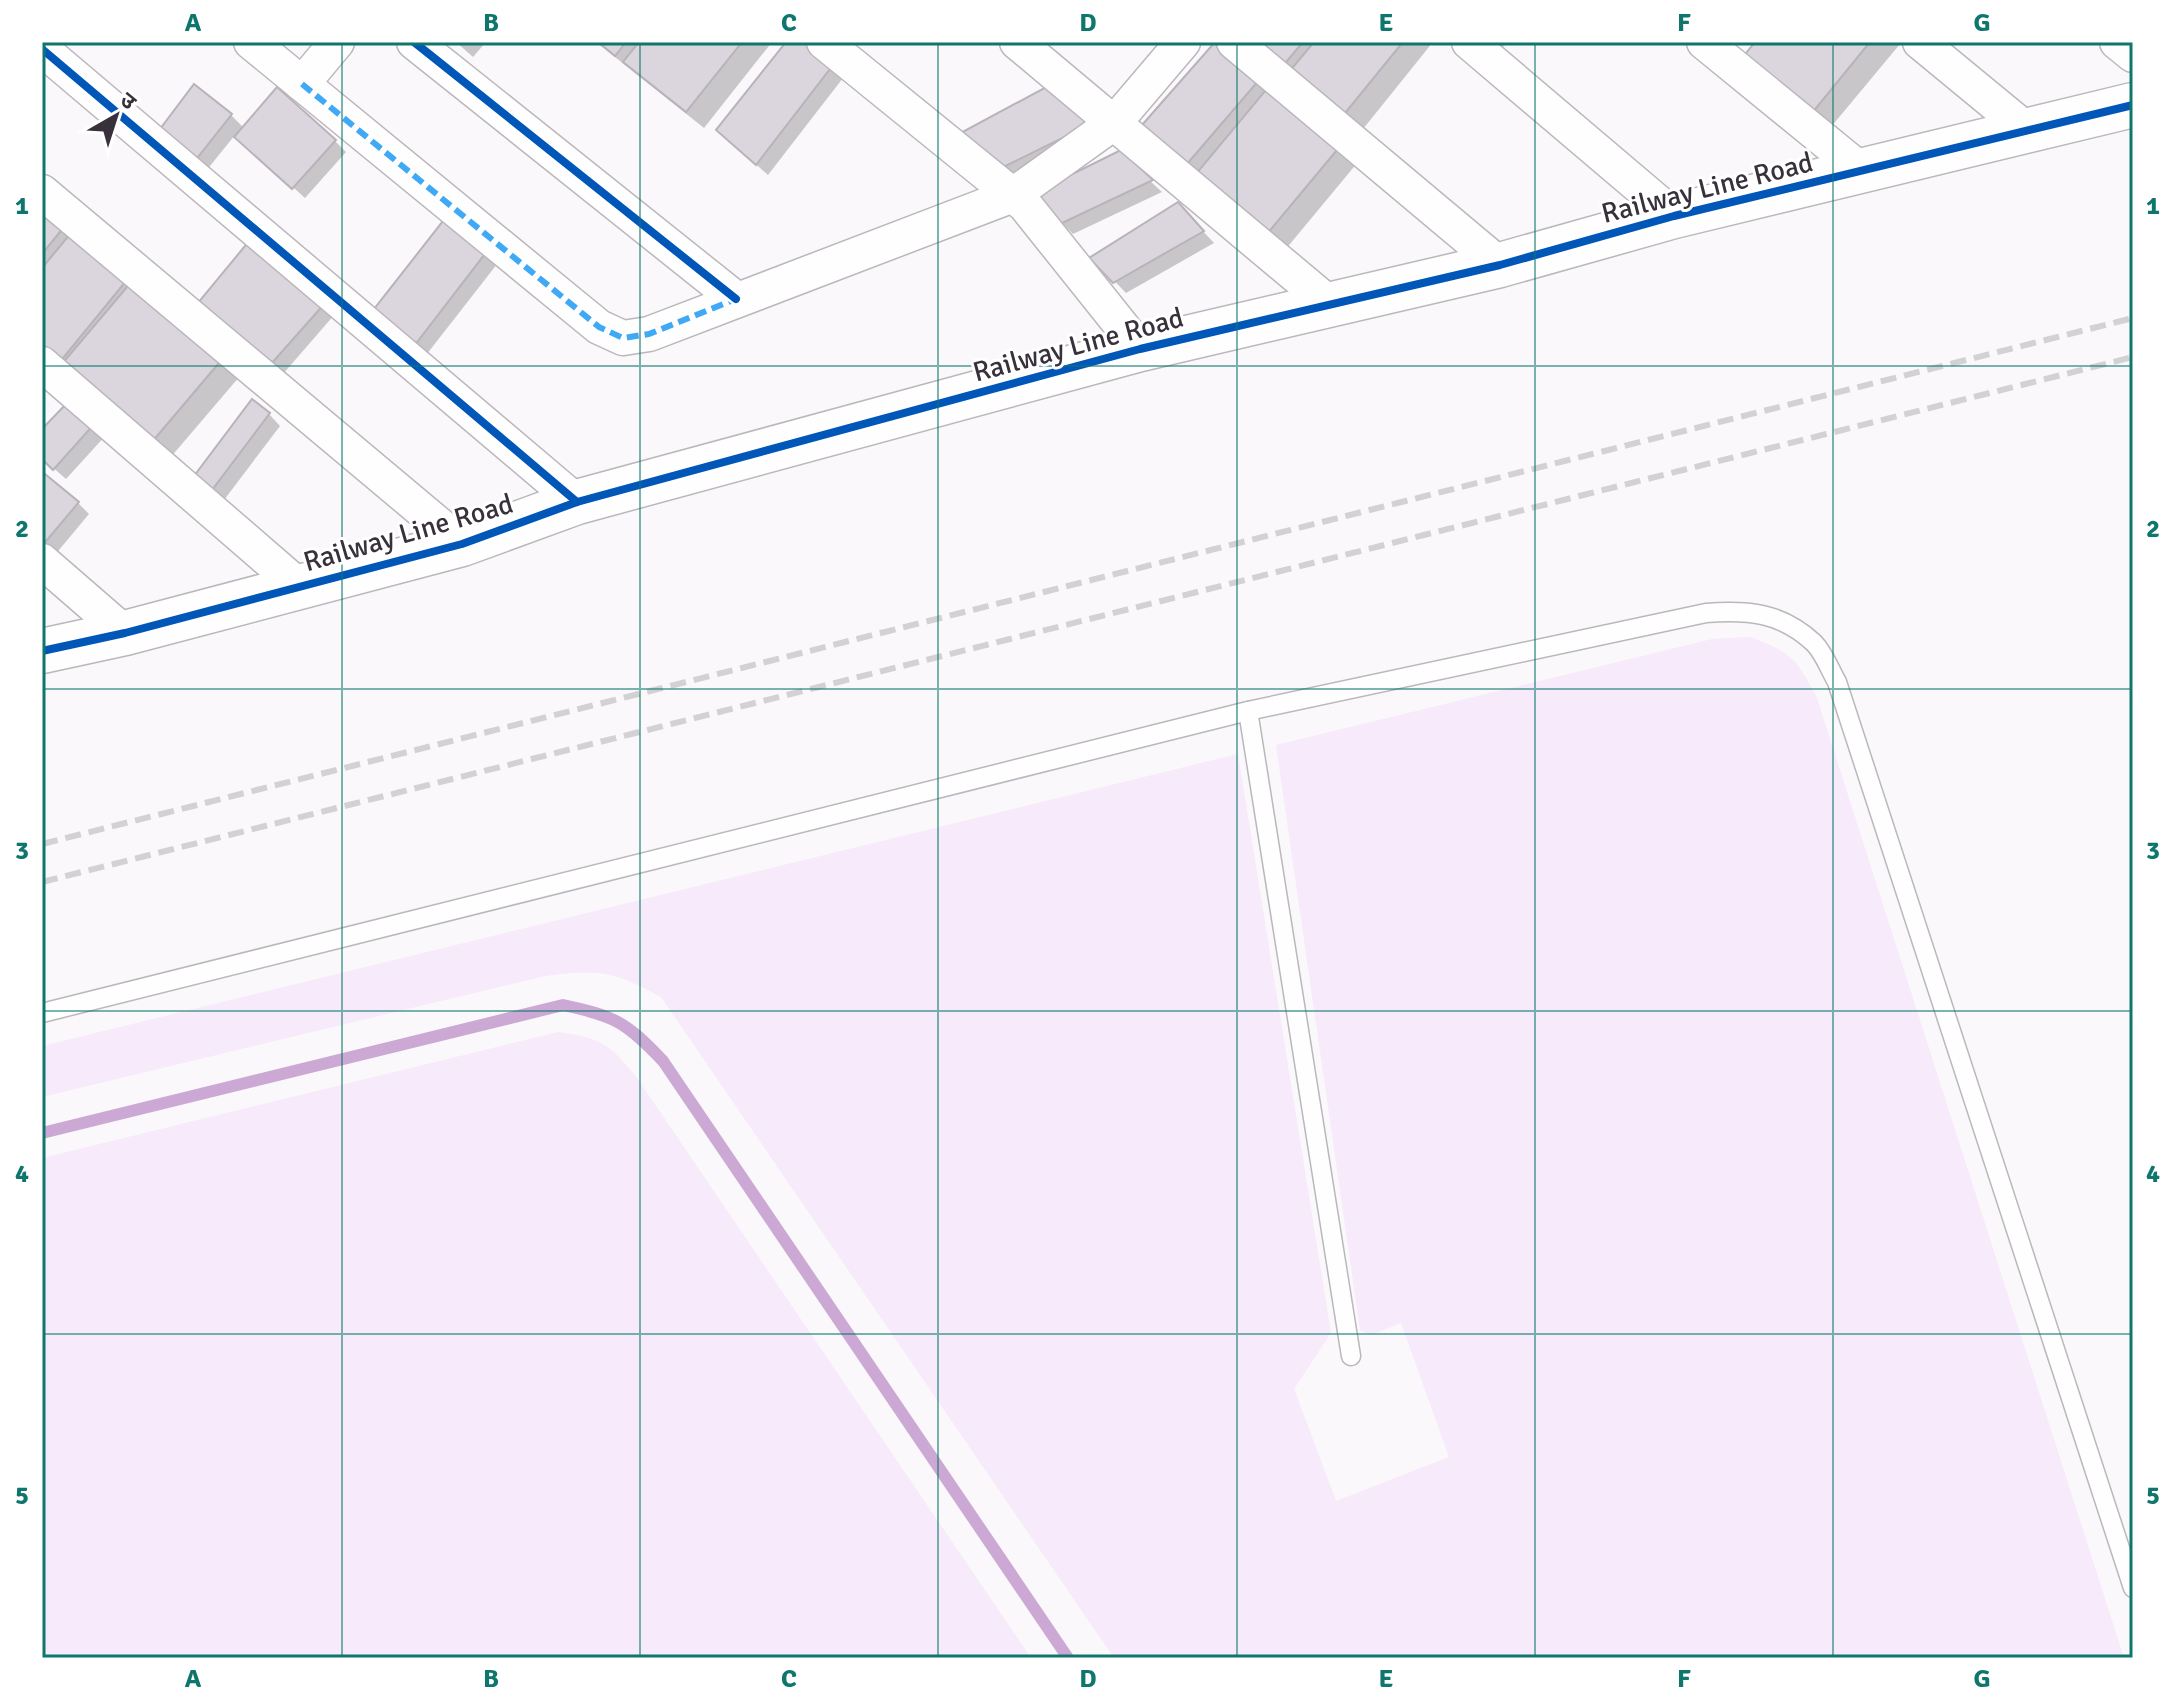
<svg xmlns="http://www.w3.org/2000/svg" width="2175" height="1700" font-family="Signika,'Noto Sans Devanagari',sans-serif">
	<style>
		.green { fill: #f7eafa }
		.shadow { fill: #0003 }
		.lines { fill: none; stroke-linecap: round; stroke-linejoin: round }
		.stream { stroke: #cca9d4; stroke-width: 12 }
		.building { fill: #dbd6dd; stroke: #b8b3ba; stroke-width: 2 }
		.lane-casing { stroke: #bbb7bd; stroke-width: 21 }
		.street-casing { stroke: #bbb7bd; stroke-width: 37 }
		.secondary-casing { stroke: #bbb7bd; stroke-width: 47 }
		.lane { stroke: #fefefe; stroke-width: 18 }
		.street { stroke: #fefefe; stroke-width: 34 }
		.secondary { stroke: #fefefe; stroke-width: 44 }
		.rail { stroke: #d2d1d3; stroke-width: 6; stroke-dasharray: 16 8; stroke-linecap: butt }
		.quiet { stroke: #3fa9f5; stroke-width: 6; stroke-dasharray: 12 6; stroke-linecap: butt }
		.cycleway-casing { stroke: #fff; stroke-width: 13 }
		.cycleway { stroke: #0057b8; stroke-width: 8 }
		.grid { fill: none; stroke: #0f766e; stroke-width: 2; stroke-opacity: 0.55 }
		.labels { text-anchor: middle; stroke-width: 6; stroke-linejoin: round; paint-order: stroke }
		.street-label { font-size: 28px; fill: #38303a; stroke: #fff }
		.neatline { fill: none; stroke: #0f766e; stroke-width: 3 }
		.grid-label { font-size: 26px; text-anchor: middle; font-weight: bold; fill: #0f766e }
	</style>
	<rect width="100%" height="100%" fill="#faf8fb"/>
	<g class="green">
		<path d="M1750,637C1791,652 1797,659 1817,698L2124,1658H1114L661,997C613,971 599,969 545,976L42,1097V1046L1238,754L1331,1333L1294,1389L1336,1501L1449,1457L1401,1323L1371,1335L1360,1330L1276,745L1712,639Z"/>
		<path d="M558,1032C602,1038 609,1044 637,1078L1031,1658H42V1158Z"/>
	</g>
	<g class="shadow">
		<path d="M456,42H486L473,57Z"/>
		<path d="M596,42H772L704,128Z"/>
		<path d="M789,42H801L843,78L768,175L730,141Z"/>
		<path d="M1218,42L1363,156L1285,250L1149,144Z"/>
		<path d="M1241,42H1433L1355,139Z"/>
		<path d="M1490,42H1507L1500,50Z"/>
		<path d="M1758,42H1898L1900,44L1826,133Z"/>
		<path d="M231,115L244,128L335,141L346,152L305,198L235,135L206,171L171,144Z"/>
		<path d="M1100,135L1004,183L958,136Z"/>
		<path d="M1120,153L1162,192L1073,234L1033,195Z"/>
		<path d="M42,201L240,376L170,458L42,349Z"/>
		<path d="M450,215L501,259L423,359L385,324Z"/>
		<path d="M1189,216L1214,243L1126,293L1092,258Z"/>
		<path d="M250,242L335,314L283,374L211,315Z"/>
		<path d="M72,400L107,434L66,479L42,458V432Z"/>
		<path d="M269,414L280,426L221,504L194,480Z"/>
		<path d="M42,482L78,503L89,514L54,556L42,546Z"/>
	</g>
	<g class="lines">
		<path class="stream" d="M42,1133L563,1005C615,1016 626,1022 663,1061L1068,1658"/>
	</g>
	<g class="building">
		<path d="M598,42H626L615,56Z"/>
		<path d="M639,42H742L686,112L623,62Z"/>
		<path d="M786,42H804L833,65L756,165L716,130Z"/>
		<path d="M1215,42H1228L1266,72L1181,171L1135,133Z"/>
		<path d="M1240,42H1303L1277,73Z"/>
		<path d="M1314,42H1403L1337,123L1283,79Z"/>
		<path d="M1755,42H1870L1808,118L1739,62Z"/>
		<path d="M1276,78L1347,138L1267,234L1195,175Z"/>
		<path d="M194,84L232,114L194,162L157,133Z"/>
		<path d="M1052,84L1091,124L991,173L955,136Z"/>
		<path d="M277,87L336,140L292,189L234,137Z"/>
		<path d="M1121,150L1153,180L1060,224L1030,195Z"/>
		<path d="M42,199L69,221L42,254Z"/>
		<path d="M1178,202L1204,231L1113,283L1089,258Z"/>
		<path d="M450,212L491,246L411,350L371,313Z"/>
		<path d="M76,227L131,275L59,363L42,350V268Z"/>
		<path d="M250,240L326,302L271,364L197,304Z"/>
		<path d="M133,280L224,357L152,442L61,365Z"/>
		<path d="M72,398L97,421L53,470L42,459V429Z"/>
		<path d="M252,399L270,413L209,494L191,480Z"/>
		<path d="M45,474L79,502L42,546V478Z"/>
	</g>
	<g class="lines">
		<g class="lane-casing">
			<g id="lane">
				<path d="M1248,711L1351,1356"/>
				<path d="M42,1013L1248,711L1706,613C1748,610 1781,612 1814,643C1824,653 1830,670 1837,682L2133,1588"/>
			</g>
		</g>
		<g class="street-casing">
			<g id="street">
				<path d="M251,42L599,327L623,338L649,334L1013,195L1115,122L1183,42"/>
				<path d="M414,42L736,299"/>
				<path d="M824,42L1025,205L1140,349"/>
				<path d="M1017,42L1331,305"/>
				<path d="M1234,42L1500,265"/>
				<path d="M1469,42L1674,216"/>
				<path d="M1704,42L1862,171"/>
				<path d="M1920,42L2028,131"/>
				<path d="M2117,42L2133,55"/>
				<path d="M42,49L577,502"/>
				<path d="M302,84L337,42"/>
				<path d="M42,192L462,544"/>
				<path d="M42,364L300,587"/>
				<path d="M42,561L125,633"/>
			</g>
		</g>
		<g class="secondary-casing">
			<path id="secondary" d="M42,651L125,633L462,544L577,502L1140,349L1500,265L1674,216L2133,105"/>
		</g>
		<use href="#lane" class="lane"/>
		<use href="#street" class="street"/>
		<use href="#secondary" class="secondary"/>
		<g class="rail">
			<path d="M42,844L2133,318"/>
			<path d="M42,882L2133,357"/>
		</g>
		<path class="quiet" d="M302,84L599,327L623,338L649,334L736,299"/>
		<g class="cycleway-casing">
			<g id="cycleway">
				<path d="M414,42L736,299"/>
				<path d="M42,49L577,502"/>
				<path d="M42,651L125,633L462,544L577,502L1140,349L1500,265L1674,216L2133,105"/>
			</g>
		</g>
		<use href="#cycleway" class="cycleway"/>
	</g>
	<path class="grid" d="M342,42V1658M640,42V1658M938,42V1658M1237,42V1658M1535,42V1658M1833,42V1658M42,366H2133M42,689H2133M42,1011H2133M42,1334H2133"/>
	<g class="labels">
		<g class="street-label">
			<text transform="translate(1707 187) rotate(-14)" y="10">Railway Line Road</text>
			<text transform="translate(1078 344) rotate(-15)" y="10">Railway Line Road</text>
			<text transform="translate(408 532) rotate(-16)" y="10">Railway Line Road</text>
		</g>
	</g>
	<rect width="2175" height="1700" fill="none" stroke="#ffffff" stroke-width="88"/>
	<g transform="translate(116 116) rotate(39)" stroke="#ffffff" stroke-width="6" paint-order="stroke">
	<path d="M0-6L14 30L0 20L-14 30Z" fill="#38303a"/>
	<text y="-12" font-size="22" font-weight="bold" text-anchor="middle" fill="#38303a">उ</text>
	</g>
	<rect x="44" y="44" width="2087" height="1612" class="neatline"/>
	<g class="grid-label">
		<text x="193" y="31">A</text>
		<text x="491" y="31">B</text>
		<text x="789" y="31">C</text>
		<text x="1088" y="31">D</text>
		<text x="1386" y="31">E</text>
		<text x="1684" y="31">F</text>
		<text x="1982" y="31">G</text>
		<text x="22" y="214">1</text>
		<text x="2153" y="214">1</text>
		<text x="22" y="537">2</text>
		<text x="2153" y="537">2</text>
		<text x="22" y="859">3</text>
		<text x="2153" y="859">3</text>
		<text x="22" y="1182">4</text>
		<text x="2153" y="1182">4</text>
		<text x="22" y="1504">5</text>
		<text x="2153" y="1504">5</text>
		<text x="193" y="1687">A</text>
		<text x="491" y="1687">B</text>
		<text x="789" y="1687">C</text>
		<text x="1088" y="1687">D</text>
		<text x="1386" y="1687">E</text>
		<text x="1684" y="1687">F</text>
		<text x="1982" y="1687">G</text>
	</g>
</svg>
